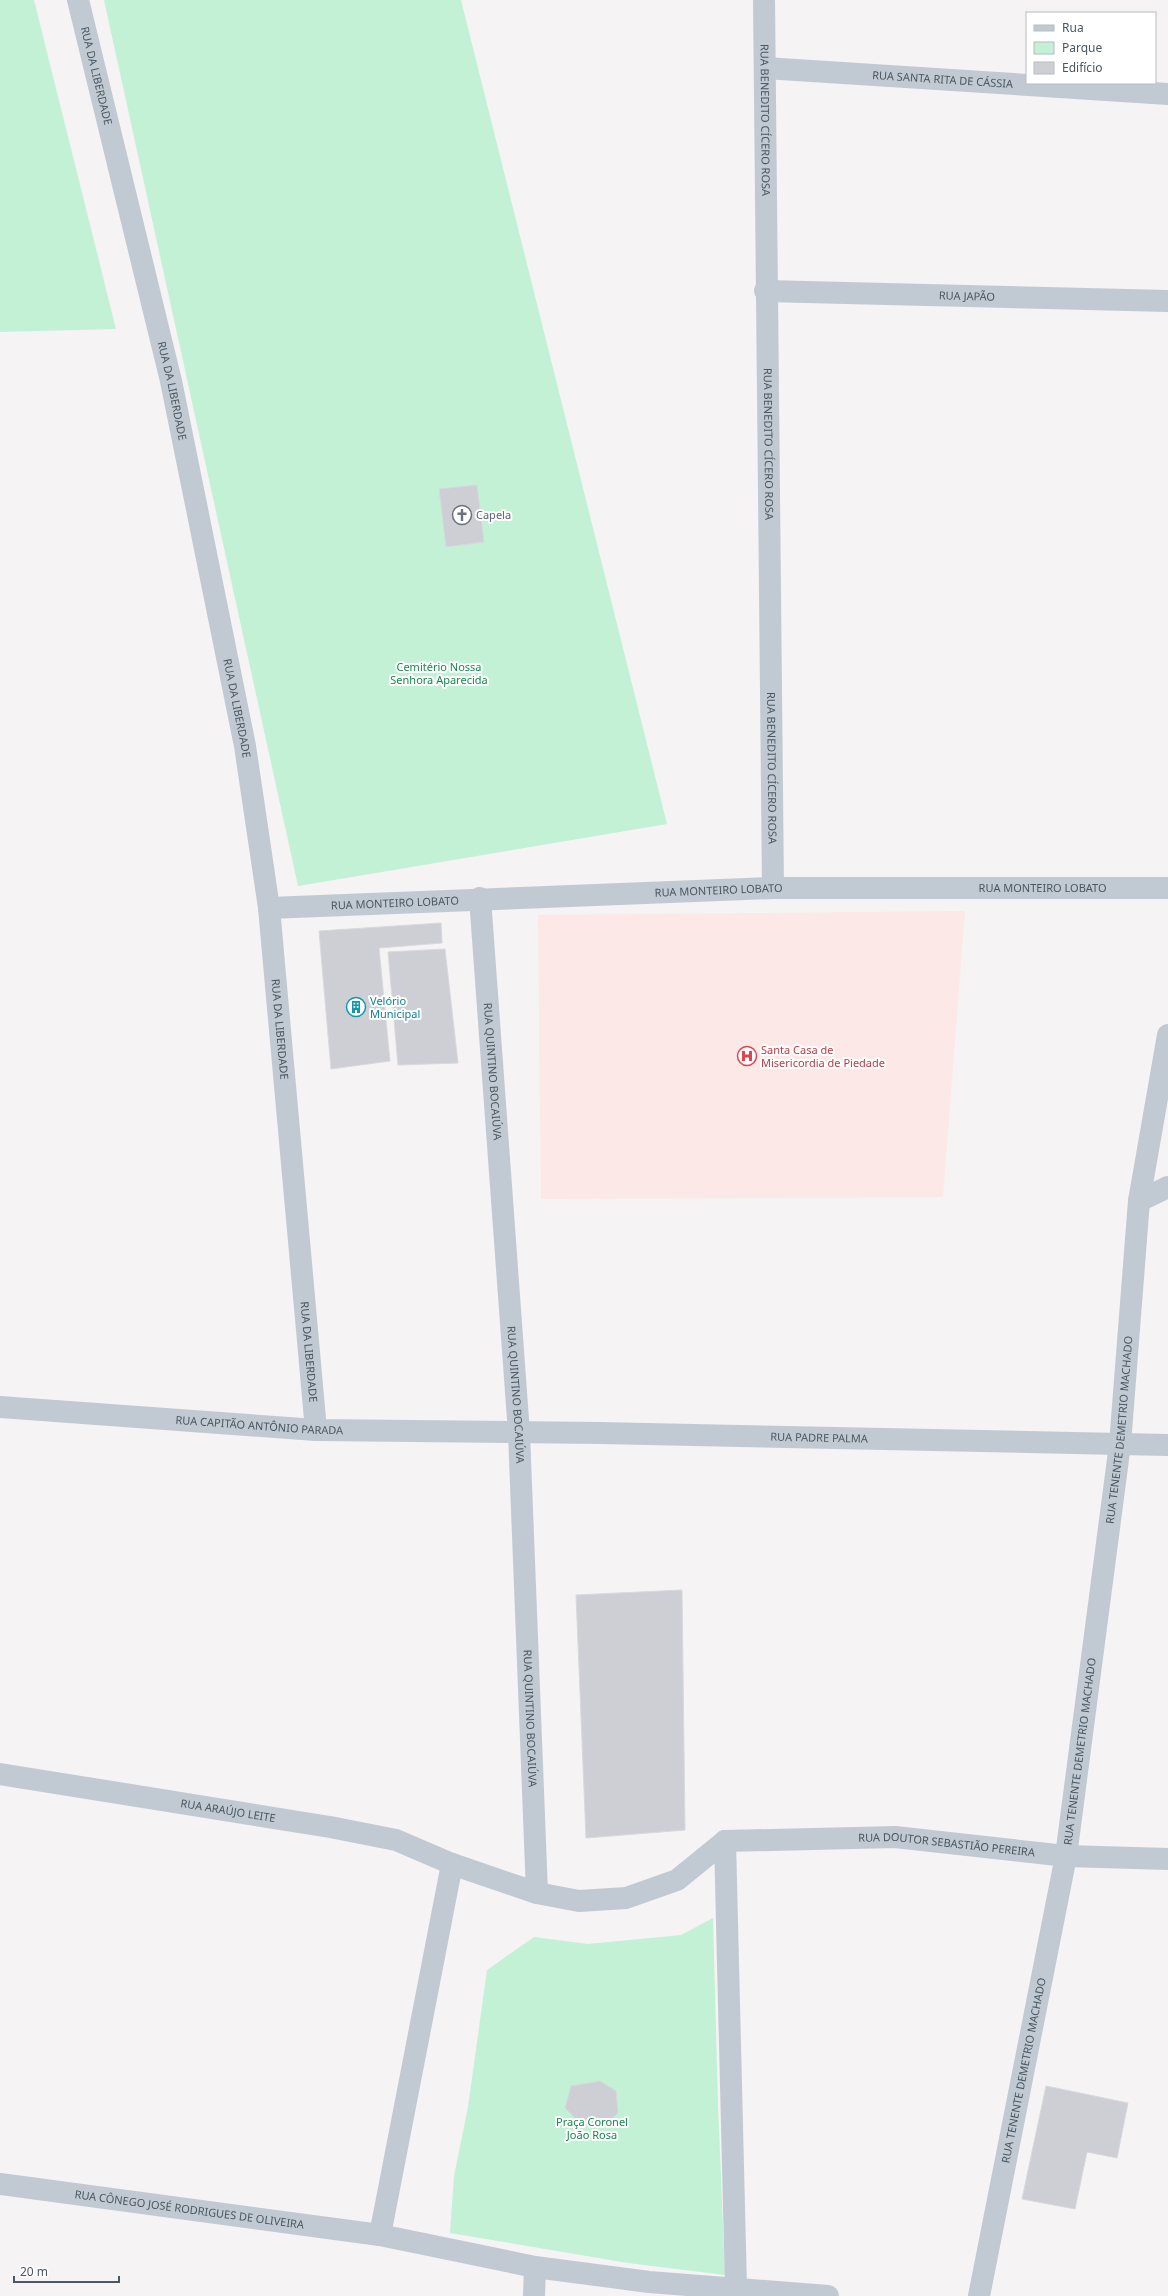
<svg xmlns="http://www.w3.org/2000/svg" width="1168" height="2296" font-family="'Noto Sans',sans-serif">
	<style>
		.medical { fill: #fce8e6 }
		.green { fill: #c3f1d5 }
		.building { fill: #cdcfd5; stroke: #d7d9de }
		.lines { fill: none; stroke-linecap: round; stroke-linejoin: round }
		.minor { stroke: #c1cad2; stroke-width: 22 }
		.labels { text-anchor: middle; stroke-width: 4; stroke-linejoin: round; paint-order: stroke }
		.street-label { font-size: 11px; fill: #4a5661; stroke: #fff }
		.worship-label { font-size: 11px; fill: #5b616d; stroke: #fff; text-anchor: start }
		.park-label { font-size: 11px; fill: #17864f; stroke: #fff }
		.culture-label { font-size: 11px; fill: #0d838f; stroke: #fff; text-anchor: start }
		.health-label { font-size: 11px; fill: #be3a42; stroke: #fff; text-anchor: start }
	</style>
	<rect width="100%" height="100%" fill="#f5f3f3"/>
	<path class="medical" d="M965,911L943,1197L541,1199L538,915Z"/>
	<g class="green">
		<path d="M0,0H34L116,329L0,332Z"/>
		<path d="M104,0H461L667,824L298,886Z"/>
		<path d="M713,1918L718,2104L725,2275L628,2263L450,2233L454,2176L468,2107L487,1970L534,1937L588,1944L681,1935Z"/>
	</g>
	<g class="building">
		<path d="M477,485L484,542L446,547L439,489Z"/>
		<path d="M441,923L442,943L379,948L390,1061L331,1069L319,931Z"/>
		<path d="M445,949L458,1063L398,1065L388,952Z"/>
		<path d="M682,1590L685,1830L586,1838L576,1595Z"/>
		<path d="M600,2081L616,2091L618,2113L603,2127L580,2123L565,2108L571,2086Z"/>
		<path d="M1046,2086L1128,2103L1117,2158L1087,2152L1075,2209L1022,2199Z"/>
	</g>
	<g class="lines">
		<g class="minor">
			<path id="s1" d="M78,0L171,381L245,746L269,908L316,1430"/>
			<path id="s2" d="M764,0L773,888"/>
			<path id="s3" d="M765,68L1168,94"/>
			<path id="s4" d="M765,291L1168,301"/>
			<path id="s5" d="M480,898L519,1433L537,1893"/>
			<path id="s6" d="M269,908L773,888H1168"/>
			<path d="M1139,1201L1168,1187"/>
			<path id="s7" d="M0,1407L316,1430L600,1433L1168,1445"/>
			<path id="s8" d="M0,1774L330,1827L396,1840L452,1864L537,1893L579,1901L626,1898L677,1880L725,1841"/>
			<path d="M725,1841L736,2288"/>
			<path id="s9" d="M725,1841L895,1837L1066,1856L1168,1859"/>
			<path id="s10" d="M0,2184L380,2235L535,2267L649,2282L828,2296"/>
			<path d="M380,2235L452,1864"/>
			<path d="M534,2296L535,2267"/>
			<path id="s11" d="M979,2296L1066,1856L1120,1444L1139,1201L1168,1035"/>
		</g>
	</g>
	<defs>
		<g id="church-ring" transform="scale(1)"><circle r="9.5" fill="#fff" stroke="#6b7280" stroke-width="1.5"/><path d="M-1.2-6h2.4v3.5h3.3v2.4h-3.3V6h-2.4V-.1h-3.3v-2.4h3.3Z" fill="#6b7280"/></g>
		<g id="building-ring" transform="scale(1)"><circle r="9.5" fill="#fff" stroke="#0f9aa8" stroke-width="1.5"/><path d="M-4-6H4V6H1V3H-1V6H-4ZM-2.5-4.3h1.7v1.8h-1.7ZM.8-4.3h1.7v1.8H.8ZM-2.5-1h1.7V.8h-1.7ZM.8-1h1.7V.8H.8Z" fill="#0f9aa8"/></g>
		<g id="hospital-ring" transform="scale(1)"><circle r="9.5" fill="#fff" stroke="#e0444e" stroke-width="1.5"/><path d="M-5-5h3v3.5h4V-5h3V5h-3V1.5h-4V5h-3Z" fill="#e0444e"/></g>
	</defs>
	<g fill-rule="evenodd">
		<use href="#church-ring" x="462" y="515"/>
		<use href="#building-ring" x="356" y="1007"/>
		<use href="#hospital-ring" x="747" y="1056"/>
	</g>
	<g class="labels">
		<g class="street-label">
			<text dy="4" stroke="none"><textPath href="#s1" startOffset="78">RUA DA LIBERDADE</textPath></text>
			<text dy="4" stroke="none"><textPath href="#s3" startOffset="178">RUA SANTA RITA DE CÁSSIA</textPath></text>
			<text dy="4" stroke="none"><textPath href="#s2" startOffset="120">RUA BENEDITO CÍCERO ROSA</textPath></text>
			<text dy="4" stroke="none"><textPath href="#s4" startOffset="202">RUA JAPÃO</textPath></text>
			<text dy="4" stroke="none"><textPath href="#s1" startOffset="402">RUA DA LIBERDADE</textPath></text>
			<text dy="4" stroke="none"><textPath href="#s2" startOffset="444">RUA BENEDITO CÍCERO ROSA</textPath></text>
			<text dy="4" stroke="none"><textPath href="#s1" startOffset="726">RUA DA LIBERDADE</textPath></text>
			<text dy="4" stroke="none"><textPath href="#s2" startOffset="768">RUA BENEDITO CÍCERO ROSA</textPath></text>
			<text dy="4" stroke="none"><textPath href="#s6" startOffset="774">RUA MONTEIRO LOBATO</textPath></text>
			<text dy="4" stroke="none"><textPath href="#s6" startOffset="450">RUA MONTEIRO LOBATO</textPath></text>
			<text dy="4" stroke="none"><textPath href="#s6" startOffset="126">RUA MONTEIRO LOBATO</textPath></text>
			<text dy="4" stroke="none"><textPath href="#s1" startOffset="1050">RUA DA LIBERDADE</textPath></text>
			<text dy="4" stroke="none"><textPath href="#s5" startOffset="174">RUA QUINTINO BOCAIÚVA</textPath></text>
			<text dy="4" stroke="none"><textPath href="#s1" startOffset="1374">RUA DA LIBERDADE</textPath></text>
			<text dy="4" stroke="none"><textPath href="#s5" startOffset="498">RUA QUINTINO BOCAIÚVA</textPath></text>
			<text dy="4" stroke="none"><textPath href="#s7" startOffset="260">RUA CAPITÃO ANTÔNIO PARADA</textPath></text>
			<text dy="4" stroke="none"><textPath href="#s11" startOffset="878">RUA TENENTE DEMETRIO MACHADO</textPath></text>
			<text dy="4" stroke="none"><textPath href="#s7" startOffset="820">RUA PADRE PALMA</textPath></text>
			<text dy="4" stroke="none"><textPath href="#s5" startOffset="822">RUA QUINTINO BOCAIÚVA</textPath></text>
			<text dy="4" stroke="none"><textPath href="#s11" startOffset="554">RUA TENENTE DEMETRIO MACHADO</textPath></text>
			<text dy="4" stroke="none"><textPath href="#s8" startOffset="231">RUA ARAÚJO LEITE</textPath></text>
			<text dy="4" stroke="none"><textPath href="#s9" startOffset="222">RUA DOUTOR SEBASTIÃO PEREIRA</textPath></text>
			<text dy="4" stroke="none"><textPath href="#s11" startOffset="230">RUA TENENTE DEMETRIO MACHADO</textPath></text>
			<text dy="4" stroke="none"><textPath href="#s10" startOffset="191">RUA CÔNEGO JOSÉ RODRIGUES DE OLIVEIRA</textPath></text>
		</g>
		<g class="worship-label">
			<text x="476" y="519">Capela</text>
		</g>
		<g class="park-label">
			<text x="439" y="671">Cemitério Nossa<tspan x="439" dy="13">Senhora Aparecida</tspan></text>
			<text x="592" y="2126">Praça Coronel<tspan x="592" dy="13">João Rosa</tspan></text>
		</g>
		<g class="culture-label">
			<text x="370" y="1005">Velório<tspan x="370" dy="13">Municipal</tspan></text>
		</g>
		<g class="health-label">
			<text x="761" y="1054">Santa Casa de<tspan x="761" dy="13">Misericordia de Piedade</tspan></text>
		</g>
	</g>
	<rect x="1026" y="12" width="130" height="72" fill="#ffffff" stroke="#b7bbc0"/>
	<rect x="1034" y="25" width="20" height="6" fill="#c1cad2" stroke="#b7bbc0"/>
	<text x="1062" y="32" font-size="12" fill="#4a5661">Rua</text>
	<rect x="1034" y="42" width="20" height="12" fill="#c3f1d5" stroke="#b7bbc0"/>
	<text x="1062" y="52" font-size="12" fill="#4a5661">Parque</text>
	<rect x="1034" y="62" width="20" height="12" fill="#cdcfd5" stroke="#b7bbc0"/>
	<text x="1062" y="72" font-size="12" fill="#4a5661">Edifício</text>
	<path d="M14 2276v6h105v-6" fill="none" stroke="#4a5661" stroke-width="2"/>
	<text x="20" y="2276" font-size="12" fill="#4a5661" stroke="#ffffff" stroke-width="3" paint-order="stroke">20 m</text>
</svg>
